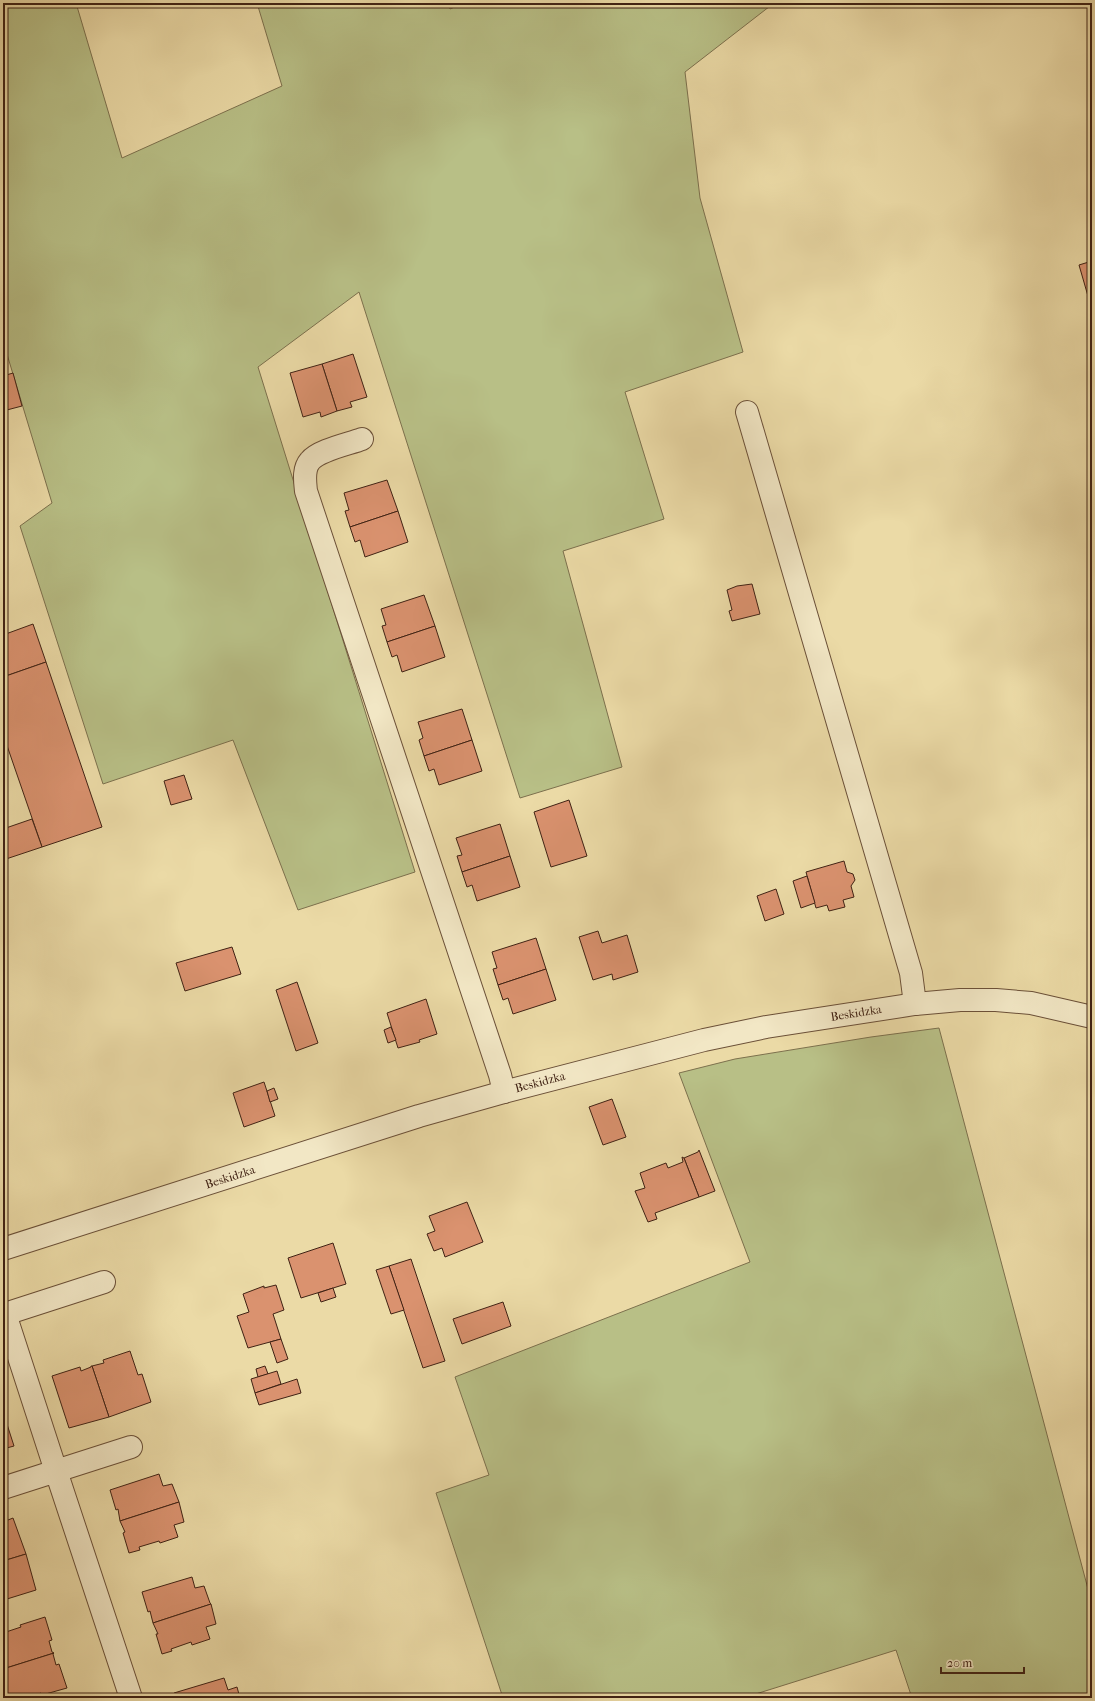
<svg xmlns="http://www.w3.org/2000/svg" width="1095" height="1701" font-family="'IM FELL French Canon',serif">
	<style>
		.green { fill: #b8bf86; stroke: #7c704d }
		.building { fill: #da926f; stroke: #402214 }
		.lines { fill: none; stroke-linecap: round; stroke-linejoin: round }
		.minor-casing { stroke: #6b5038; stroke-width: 24 }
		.minor { stroke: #f2e7c5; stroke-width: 22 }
		.labels { text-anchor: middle; stroke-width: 4; stroke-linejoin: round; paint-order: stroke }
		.street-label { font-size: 12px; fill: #402214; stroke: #f2e7c5 }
	</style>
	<rect width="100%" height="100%" fill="#ebdaa6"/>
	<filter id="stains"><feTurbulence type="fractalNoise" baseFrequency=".005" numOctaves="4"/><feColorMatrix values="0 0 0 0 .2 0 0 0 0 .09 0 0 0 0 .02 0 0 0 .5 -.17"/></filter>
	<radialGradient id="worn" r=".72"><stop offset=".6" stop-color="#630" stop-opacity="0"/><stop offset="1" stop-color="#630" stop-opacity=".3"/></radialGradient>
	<g class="green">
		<path d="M3,3H76L122,158L282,86L257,3H448L450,9L464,3H774L685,72L700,198L743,352L625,392L664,519L563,551L622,767L520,798L359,292L258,367L415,872L298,910L233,740L103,784L20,526L52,503L3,341Z"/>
		<path d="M939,1028L1088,1589H1092V1698H912L896,1650L743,1698H503L436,1493L489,1475L455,1377L750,1262L679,1073L735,1059L871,1037Z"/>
	</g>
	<g class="building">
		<path d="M1092,261V310L1079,265Z"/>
		<path d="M353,354L367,397L350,402L352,407L337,411L322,364Z"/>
		<path d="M322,364L337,411L321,417L320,412L303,417L290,373Z"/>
		<path d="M13,373L22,406L3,411V376Z"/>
		<path d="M387,480L398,511L350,527L345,511L349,510L344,493Z"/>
		<path d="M398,511L408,542L365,557L360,540L355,542L350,527Z"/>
		<path d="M752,584L760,614L732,621L729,611L732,610L727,590L737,586Z"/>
		<path d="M424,595L435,626L387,642L382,626L386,625L381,609Z"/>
		<path d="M33,624L46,662L3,677V635Z"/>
		<path d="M435,626L445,657L402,672L397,655L392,657L387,642Z"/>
		<path d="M46,662L102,827L42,847L3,734V677Z"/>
		<path d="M462,709L472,740L424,756L419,740L423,738L418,722Z"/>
		<path d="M472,740L482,771L439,785L434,769L429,771L424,756Z"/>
		<path d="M184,775L192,799L171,805L164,781Z"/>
		<path d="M569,800L587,856L551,867L534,812Z"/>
		<path d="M32,819L42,847L3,860V829Z"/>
		<path d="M500,824L510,856L462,872L457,856L462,855L456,838Z"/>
		<path d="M510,856L520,887L477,901L472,885L467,887L462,872Z"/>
		<path d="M844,861L847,872L853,874L855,880L851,886L854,897L843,900L845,907L829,911L827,905L816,908L806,872Z"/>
		<path d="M807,876L815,903L801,908L793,881Z"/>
		<path d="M776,889L784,914L765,921L757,896Z"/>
		<path d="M598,931L602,943L627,935L638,972L613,980L612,974L593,980L579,937Z"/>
		<path d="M536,938L546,969L498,985L493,969L497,968L492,952Z"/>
		<path d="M232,947L241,974L185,991L176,963Z"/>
		<path d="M546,969L556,1000L513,1014L508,998L503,1000L498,985Z"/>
		<path d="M297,982L318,1043L296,1051L276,990Z"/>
		<path d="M426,999L437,1034L419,1040L420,1042L398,1048L387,1013Z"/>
		<path d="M391,1027L396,1040L388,1043L384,1030Z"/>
		<path d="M264,1082L275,1116L244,1127L233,1093Z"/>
		<path d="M274,1088L278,1099L270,1102L267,1091Z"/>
		<path d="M612,1099L626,1137L603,1145L589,1107Z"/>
		<path d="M699,1150L715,1191L699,1197L684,1158L698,1152Z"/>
		<path d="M682,1157L684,1158L699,1197L655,1213L657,1219L648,1222L635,1191L645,1188L640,1173L666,1163L668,1168L683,1162Z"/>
		<path d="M467,1202L483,1242L445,1257L442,1248L434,1251L427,1234L435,1231L429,1216Z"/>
		<path d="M333,1243L346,1284L301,1298L288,1258Z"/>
		<path d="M411,1259L445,1361L423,1368L389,1266Z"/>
		<path d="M389,1266L404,1310L391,1314L376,1270Z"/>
		<path d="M276,1285L284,1310L273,1314L281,1339L248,1348L237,1316L249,1312L243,1294L264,1286V1288Z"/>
		<path d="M333,1288L336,1297L321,1302L318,1293Z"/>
		<path d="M503,1302L511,1326L462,1344L453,1319Z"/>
		<path d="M281,1339L288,1359L277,1363L270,1342Z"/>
		<path d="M130,1351L138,1375L142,1374L151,1402L109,1417L92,1366L104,1363L103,1360Z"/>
		<path d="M91,1366H92L109,1417L69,1428L52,1376L80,1367L81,1371L91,1367Z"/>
		<path d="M265,1366L268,1374L258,1377L256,1369Z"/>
		<path d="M277,1371L281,1384L255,1393L251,1379Z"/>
		<path d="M297,1379L301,1393L259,1405L255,1393Z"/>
		<path d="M5,1418L14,1446L3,1449V1419Z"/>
		<path d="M159,1474L163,1486L172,1484L179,1502L120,1521L118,1509L116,1510L110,1490Z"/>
		<path d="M179,1502L184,1522L174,1525L178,1537L160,1543L159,1541L139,1547L140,1550L129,1553L123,1533L125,1532L120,1521Z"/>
		<path d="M13,1518L26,1554L3,1561V1522Z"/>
		<path d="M26,1554L36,1590L7,1599V1597L3,1598V1561Z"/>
		<path d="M192,1577L195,1588L204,1586L210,1603L211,1604L153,1623L150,1611L148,1612L142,1592Z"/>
		<path d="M211,1604L216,1624L206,1627L210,1639L192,1645L191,1642L171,1649L172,1651L162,1654L156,1634H158L153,1623Z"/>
		<path d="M45,1617L52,1640L49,1641L52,1652L54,1653L3,1669V1633L21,1627L20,1625Z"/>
		<path d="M54,1653L53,1654L56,1665L59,1664L67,1688L42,1695L41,1693L25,1698H4L3,1669Z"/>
		<path d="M224,1678L228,1690L237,1687L240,1698H176L174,1693Z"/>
	</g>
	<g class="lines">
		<g class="minor-casing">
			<g id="minor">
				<path d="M747,412L911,973L915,1004"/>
				<path d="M362,439C349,444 319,450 310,461C303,469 305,481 306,491L500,1075L504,1092"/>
				<path d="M3,1249L419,1116L504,1092L704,1040L766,1027L915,1004L960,1000H996L1031,1003L1092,1017"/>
				<path d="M3,1314H5L56,1471L131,1447"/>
				<path d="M5,1314L104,1282"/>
				<path d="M3,1488L56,1471L131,1698"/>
			</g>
		</g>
		<use href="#minor" class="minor"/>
	</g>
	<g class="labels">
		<g class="street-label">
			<text transform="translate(856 1013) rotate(-9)" y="4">Beskidzka</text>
			<text transform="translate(540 1082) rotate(-15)" y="4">Beskidzka</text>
			<text transform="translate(230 1177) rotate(-18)" y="4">Beskidzka</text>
		</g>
	</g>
	<rect width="1095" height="1701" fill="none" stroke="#ebdaa6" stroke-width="16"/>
	<rect x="4" y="4" width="1087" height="1693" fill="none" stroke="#402214" stroke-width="2"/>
	<rect x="8" y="8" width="1079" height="1685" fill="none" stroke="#402214"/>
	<path d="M941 1667v6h83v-6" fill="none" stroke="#402214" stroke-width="2"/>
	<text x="947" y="1667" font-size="12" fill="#402214" stroke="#f2e7c5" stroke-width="3" paint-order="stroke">20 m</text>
	<rect width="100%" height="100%" filter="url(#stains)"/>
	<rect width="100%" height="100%" fill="url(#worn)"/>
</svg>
